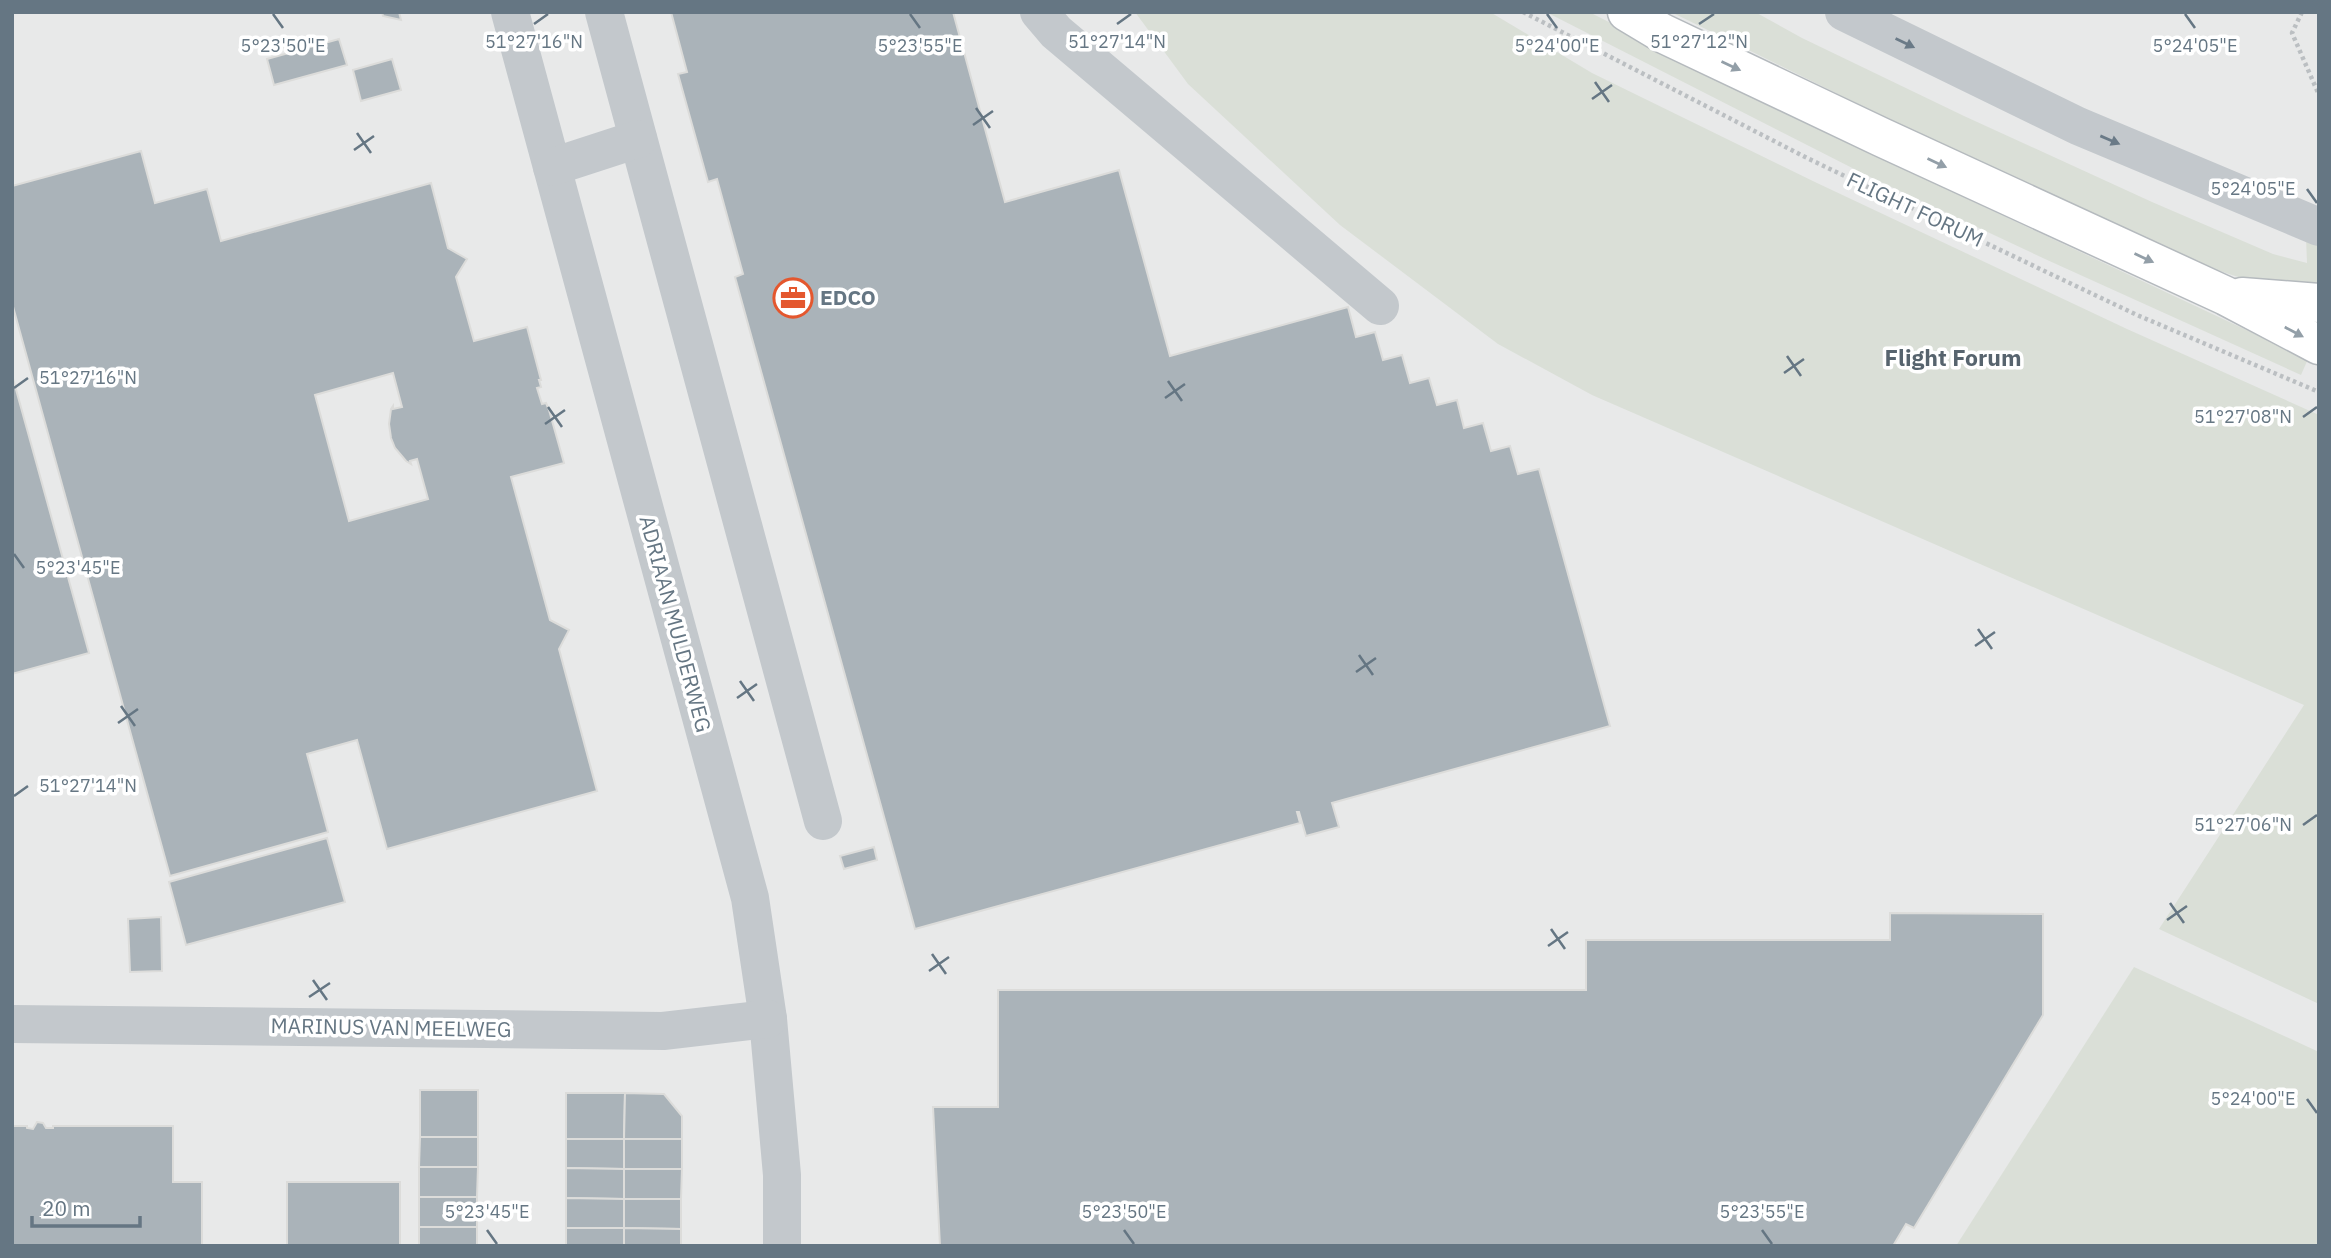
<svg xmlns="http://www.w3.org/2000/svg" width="2331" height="1258" font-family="'IBM Plex Sans',sans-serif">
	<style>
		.built { fill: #e8e9e9 }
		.green { fill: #dadfd7 }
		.building { fill: #aab3b9; stroke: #dcdcda; stroke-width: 2; fill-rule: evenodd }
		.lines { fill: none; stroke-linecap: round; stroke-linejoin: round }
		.major-casing { stroke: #b5babe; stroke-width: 41 }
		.path { stroke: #bbbfc2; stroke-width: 4.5; stroke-dasharray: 3.5 3.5; stroke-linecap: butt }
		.minor { stroke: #c3c8cc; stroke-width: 38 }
		.major { stroke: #fff; stroke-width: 38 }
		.oneway { fill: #6a7a87 }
		.oneway2 { fill: #939fa8 }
		.ticks { fill: none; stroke: #657683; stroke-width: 2.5 }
		.labels { text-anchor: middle; stroke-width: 7; stroke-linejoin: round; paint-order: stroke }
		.street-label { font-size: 21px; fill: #657683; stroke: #fff }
		.poi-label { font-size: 21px; font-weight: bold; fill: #657683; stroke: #fff; text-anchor: start }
		.neighbourhood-label { font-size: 23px; font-weight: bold; fill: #57646e; stroke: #fff }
		.ticks-label { font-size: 18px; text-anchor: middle; fill: #657683; stroke: #fff; stroke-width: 7; stroke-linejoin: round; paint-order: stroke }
	</style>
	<rect width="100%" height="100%" fill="#fafaf8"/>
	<path class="built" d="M12,12H2319V1077L2006,1246H12Z"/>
	<g class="green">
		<path d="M1135,12H1490L1592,73L1817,183L2127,329L2319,415V1004L2159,929L2304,705L1592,395L1498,344L1340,225L1188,84Z"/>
		<path d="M1546,12H1589L1855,146L2308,359L2301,375L2045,259L1868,176Z"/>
		<path d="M1671,12H1755L1802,38L1964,116L2152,202L2273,254L2307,263L2306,237L2319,241V294L2268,287L2193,262L1964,156Z"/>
		<path d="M2134,967L2319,1052V1246H1956Z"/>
	</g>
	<g class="building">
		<path d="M382,12H399L401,20L383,16Z"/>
		<path d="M671,12H953L1005,202L1119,170L1170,356L1348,307L1356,337L1375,332L1383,360L1402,355L1410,383L1429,378L1437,405L1457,400L1464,428L1483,423L1491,451L1510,446L1518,474L1539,469L1610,726L1332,803L1339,827L1306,836L1299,812H1297L1300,823L915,929L735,277L743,274L717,179L708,182L678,74L687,72Z"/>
		<path d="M339,39L347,65L274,85L267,59Z"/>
		<path d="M392,59L401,90L361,101L353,70Z"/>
		<path d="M141,151L155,203L207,189L221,241L431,183L448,248L467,259L456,277L474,341L527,327L541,380H539L541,387L537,388L542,404L546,403L549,410L564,463L511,477L550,620L569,630L559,649L597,791L387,849L357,740L307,754L328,832L170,876L12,303V186ZM393,373L402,407L393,409V406L391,409L389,424L391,438L395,448L406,461L411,464L410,461L417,459L428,499L349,521L315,395Z"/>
		<path d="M12,375L89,653L12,674Z"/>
		<path d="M327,838L345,902L186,945L169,882Z"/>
		<path d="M874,847L877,860L844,869L840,856Z"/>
		<path d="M1890,913L2043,914V1015L1914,1228L1906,1224L1893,1246H940L933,1107H998V990H1586V940H1890Z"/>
		<path d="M161,917L162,971L130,972L128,919Z"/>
		<rect x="420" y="1090" width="58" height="47"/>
		<path d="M566,1093H625L624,1139H566Z"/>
		<path d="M625,1093L664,1094L682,1116V1139H624Z"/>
		<path d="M37,1122L43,1123L46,1128H53V1126H173V1182H202V1246H12V1126H27V1128L33,1129Z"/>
		<path d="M420,1137H478V1167H419Z"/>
		<path d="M566,1139H624V1169L566,1168Z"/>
		<rect x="624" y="1139" width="58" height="30"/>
		<path d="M419,1167H478L477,1197H419Z"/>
		<path d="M566,1168L624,1169V1199L566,1198Z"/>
		<path d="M624,1169H682L681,1199H624Z"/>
		<rect x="287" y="1182" width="113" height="64"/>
		<rect x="419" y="1197" width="58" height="30"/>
		<path d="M566,1198L624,1199V1228H566Z"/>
		<path d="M624,1199H681V1229L624,1228Z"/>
		<rect x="419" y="1227" width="58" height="19"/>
		<rect x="566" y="1228" width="58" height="18"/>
		<path d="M624,1228L681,1229V1246H624Z"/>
	</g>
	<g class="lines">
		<g class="major-casing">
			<g id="major">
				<path d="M1627,12L1662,33L1881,137L2226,296L2319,345"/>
				<path d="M2242,297L2319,303"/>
			</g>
		</g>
		<g class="path">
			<path d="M1523,12L1807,158L2137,315L2319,392"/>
			<path d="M2302,12L2292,33L2319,95"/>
		</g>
		<g class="minor">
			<path d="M510,12L750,898L768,1019L782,1175V1246"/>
			<path d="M604,12L823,821"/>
			<path d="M1039,12L1056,32L1380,306"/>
			<path d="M1844,12L2078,126L2319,227"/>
			<path d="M552,167L638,139"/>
			<path d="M12,1024L663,1031L768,1019"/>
		</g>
		<use href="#major" class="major"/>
	</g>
	<defs><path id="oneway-solid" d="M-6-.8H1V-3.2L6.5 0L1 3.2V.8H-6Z" transform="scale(1.75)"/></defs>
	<g class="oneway">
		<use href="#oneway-solid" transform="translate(1905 43) rotate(26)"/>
		<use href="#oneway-solid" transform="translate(2110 140) rotate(23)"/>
	</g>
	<g class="oneway2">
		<use href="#oneway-solid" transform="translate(1731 66) rotate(25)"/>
		<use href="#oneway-solid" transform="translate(1937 163) rotate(25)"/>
		<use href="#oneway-solid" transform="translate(2144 258) rotate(25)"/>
		<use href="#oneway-solid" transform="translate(2294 332) rotate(28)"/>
	</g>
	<path class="ticks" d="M273,14L283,28M910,14L920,28M1547,14L1557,28M2185,14L2195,28M534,24L548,14M1117,24L1131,14M1699,24L1714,14M1595,82L1609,102M1592,99L1612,85M976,108L990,128M973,125L993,111M357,133L371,153M354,150L374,136M2307,189L2317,203M1787,356L1801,376M1784,373L1804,359M1168,381L1182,401M14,388L28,378M1165,398L1185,384M548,407L562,427M2303,417L2317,407M545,424L565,410M14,554L24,568M1978,629L1992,649M1975,646L1995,632M1359,655L1373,675M1356,672L1376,658M740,681L754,701M737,698L757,684M121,706L135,726M118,723L138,709M14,796L28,786M2303,825L2317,815M2170,903L2184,923M2167,920L2187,906M1551,929L1565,949M1548,946L1568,932M932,954L946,974M929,971L949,957M313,980L327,1000M309,997L330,983M2307,1099L2317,1113M487,1230L497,1244M1124,1230L1134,1244M1762,1230L1772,1244"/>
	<defs>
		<g id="office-ring" transform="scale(2.0125)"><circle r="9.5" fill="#fff" stroke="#e4572e" stroke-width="1.5"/><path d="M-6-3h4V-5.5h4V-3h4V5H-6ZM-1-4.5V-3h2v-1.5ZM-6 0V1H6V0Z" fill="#e4572e"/></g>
	</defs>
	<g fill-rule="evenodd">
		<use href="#office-ring" x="793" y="298"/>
	</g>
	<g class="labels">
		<g class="street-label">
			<text transform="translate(1915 210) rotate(25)" y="7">FLIGHT FORUM</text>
			<text transform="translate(675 624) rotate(75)" y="7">ADRIAAN MULDERWEG</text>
			<text transform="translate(391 1028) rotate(1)" y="7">MARINUS VAN MEELWEG</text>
		</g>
		<g class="poi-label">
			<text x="820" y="305">EDCO</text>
		</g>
		<g class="neighbourhood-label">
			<text x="1953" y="366">Flight Forum</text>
		</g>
	</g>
	<g class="ticks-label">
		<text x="534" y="48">51°27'16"N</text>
		<text x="1117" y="48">51°27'14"N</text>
		<text x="1699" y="48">51°27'12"N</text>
		<text x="283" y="52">5°23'50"E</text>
		<text x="1557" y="52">5°24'00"E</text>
		<text x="920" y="52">5°23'55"E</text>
		<text x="2195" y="52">5°24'05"E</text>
		<text x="2253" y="195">5°24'05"E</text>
		<text x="88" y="384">51°27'16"N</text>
		<text x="2243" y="423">51°27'08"N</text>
		<text x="78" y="574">5°23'45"E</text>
		<text x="88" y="792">51°27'14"N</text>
		<text x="2243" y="831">51°27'06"N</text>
		<text x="2253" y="1105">5°24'00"E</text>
		<text x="487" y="1218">5°23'45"E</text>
		<text x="1124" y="1218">5°23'50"E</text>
		<text x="1762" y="1218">5°23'55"E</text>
	</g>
	<rect width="2331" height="1258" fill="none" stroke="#657683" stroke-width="28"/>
	<path d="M32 1216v10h108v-10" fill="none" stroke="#657683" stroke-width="3.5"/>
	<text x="42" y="1216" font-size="21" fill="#657683" stroke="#ffffff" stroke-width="5" paint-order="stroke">20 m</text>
</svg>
